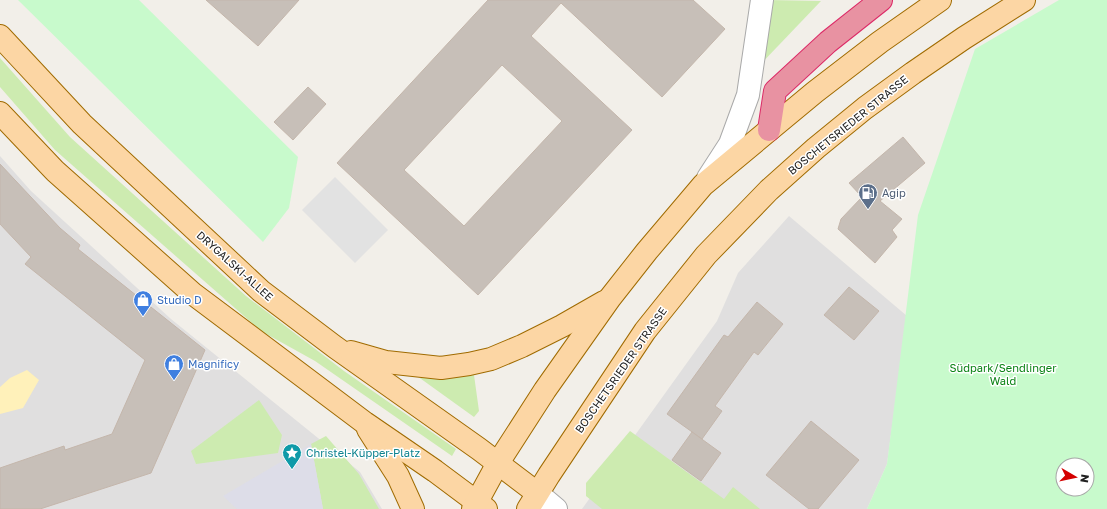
<svg xmlns="http://www.w3.org/2000/svg" width="1107" height="509" font-family="'Golos Text',sans-serif">
	<style>
		.residential { fill: #e0dfdf }
		.grass { fill: #cdebb0 }
		.sand { fill: #fff1ba }
		.park { fill: #c8facc; fill-rule: evenodd }
		.parking { fill: #e2e2e2 }
		.plaza { fill: #dddde8 }
		.building { fill: #c7bfb8; stroke: #c4b6ab; fill-rule: evenodd }
		.lines { fill: none; stroke-linecap: round; stroke-linejoin: round }
		.minor-casing { stroke: #a9a9a9; stroke-width: 24 }
		.major-casing { stroke: #a06b00; stroke-width: 24 }
		.highway-casing { stroke: #dc2a67; stroke-width: 24 }
		.minor { stroke: #fff; stroke-width: 22 }
		.major { stroke: #fcd6a4; stroke-width: 22 }
		.highway { stroke: #e892a2; stroke-width: 22 }
		.labels { text-anchor: middle; stroke-width: 3; stroke-linejoin: round; paint-order: stroke }
		.street-label { font-size: 11px; fill: #222; stroke: #fff }
		.service-label { font-size: 11px; fill: #4e5e75; stroke: #fff; text-anchor: start }
		.shop-label { font-size: 11px; fill: #366cbe; stroke: #fff; text-anchor: start }
		.park-label { font-size: 11px; fill: #0c8416; stroke: #fff }
		.culture-label { font-size: 11px; fill: #0d838f; stroke: #fff; text-anchor: start }
	</style>
	<rect width="100%" height="100%" fill="#f2efe9"/>
	<g class="residential">
		<path d="M0,156L31,191L171,319L360,472L382,509H0Z"/>
		<path d="M789,216L907,316L887,464L867,509H582L717,321L738,273Z"/>
	</g>
	<g class="grass">
		<path d="M767,0L821,1L758,67Z"/>
		<path d="M0,58L70,137L246,296L344,371L456,449L452,456L315,361L261,331L55,150L0,87Z"/>
		<path d="M474,375L479,411L474,417L417,376L444,379Z"/>
		<path d="M259,400L282,435L278,453L196,464L191,451Z"/>
		<path d="M630,431L724,499L733,487L760,509H602L586,496V483Z"/>
		<path d="M326,436L359,474L379,509H323L311,444Z"/>
	</g>
	<path class="sand" d="M27,370L39,380L23,408L0,414V387L10,378Z"/>
	<g class="park">
		<path d="M18,0H139L298,157L289,208L263,242Z"/>
		<path d="M1059,0H1107V509H867L887,464L918,215L975,49ZM1063,465H1087V489H1063Z"/>
	</g>
	<path class="parking" d="M335,177L388,230L355,263L302,210Z"/>
	<path class="plaza" d="M311,444L323,509H237L223,496Z"/>
	<g class="building">
		<path d="M206,0H299L258,46Z"/>
		<path d="M488,0H693L725,29L662,97L561,3L531,36L632,130L478,295L337,163ZM502,65L562,121L464,226L404,170Z"/>
		<path d="M308,87L326,104L293,140L274,122Z"/>
		<path d="M903,137L925,163L880,201L902,219L892,230L897,237L875,263L838,229L841,219L862,197L849,183Z"/>
		<path d="M0,164L60,228L80,245L78,249L205,350L151,473L40,509H0V468L64,446L65,450L112,434L145,360L25,264L31,257L0,224Z"/>
		<path d="M849,287L879,311L854,340L824,315Z"/>
		<path d="M757,302L783,324L758,355L754,352L715,406L722,411L702,439L667,414L724,335L728,337Z"/>
		<path d="M811,421L859,460L818,509H809L766,475Z"/>
		<path d="M692,432L721,453L701,481L672,460Z"/>
	</g>
	<g class="lines">
		<g class="minor-casing">
			<g id="minor">
				<path d="M708,178L730,144L748,95L762,0"/>
				<path d="M537,493L556,509"/>
			</g>
		</g>
		<g class="major-casing">
			<g id="major">
				<path d="M0,36L82,124L261,291L335,347L479,449L537,493"/>
				<path d="M0,113L55,171L192,293L365,423L435,471L486,509"/>
				<path d="M351,352L386,362L441,368L469,364L491,359L522,346L562,326L604,302"/>
				<path d="M368,429L398,476L413,509"/>
				<path d="M473,509L498,463L545,390L610,298L647,251L703,185L815,92L880,42L940,0"/>
				<path d="M528,509L549,475L645,331L706,255L769,190L816,148L865,108L913,73L964,38L1024,0"/>
			</g>
		</g>
		<g class="highway-casing">
			<path id="highway" d="M769,130L775,91L828,42L881,0"/>
		</g>
		<use href="#minor" class="minor"/>
		<use href="#major" class="major"/>
		<use href="#highway" class="highway"/>
	</g>
	<defs>
		<g id="fuel-pin" transform="scale(1)"><path d="M0 17L-7.5 6A9.5 9.5 0 1 1 7.5 6Z" fill="#5c6f8a" stroke="#fff"/><path d="M-5.5-6h7V0h2V4h1.3V-2.5L3-4.5l.8-.8L6-3V5H2.5V1h-1V6h-7ZM-4.2-4.7v3.2H.2V-4.7Z" fill="#fff"/></g>
		<g id="shop-pin" transform="scale(1)"><path d="M0 17L-7.5 6A9.5 9.5 0 1 1 7.5 6Z" fill="#3f7fe0" stroke="#fff"/><path d="M-5-2.5h2.3a2.7 3.5 0 0 1 5.4 0H5L5.5 6h-11ZM-1.5-2.5h3a1.5 2.3 0 0 0-3 0Z" fill="#fff"/></g>
		<g id="sight-pin" transform="scale(1)"><path d="M0 17L-7.5 6A9.5 9.5 0 1 1 7.5 6Z" fill="#0f9aa8" stroke="#fff"/><path d="M0-6L1.8-2.2L6-1.7L2.9 1.2L3.7 5.4L0 3.3L-3.7 5.4L-2.9 1.2L-6-1.7L-1.8-2.2Z" fill="#fff"/></g>
	</defs>
	<g fill-rule="evenodd">
		<use href="#fuel-pin" x="868" y="193"/>
		<use href="#shop-pin" x="143" y="300"/>
		<use href="#shop-pin" x="174" y="364"/>
		<use href="#sight-pin" x="292" y="453"/>
	</g>
	<g class="labels">
		<g class="street-label">
			<text transform="translate(848 125) rotate(-39)" y="4">BOSCHETSRIEDER STRASSE</text>
			<text transform="translate(235 266) rotate(42)" y="4">DRYGALSKI-ALLEE</text>
			<text transform="translate(621 370) rotate(-55)" y="4">BOSCHETSRIEDER STRASSE</text>
		</g>
		<g class="service-label">
			<text x="882" y="197">Agip</text>
		</g>
		<g class="shop-label">
			<text x="157" y="304">Studio D</text>
			<text x="188" y="368">Magnificy</text>
		</g>
		<g class="park-label">
			<text x="1003" y="372">Südpark/Sendlinger<tspan x="1003" dy="13">Wald</tspan></text>
		</g>
		<g class="culture-label">
			<text x="306" y="457">Christel-Küpper-Platz</text>
		</g>
	</g>
	<g transform="translate(1075 477) rotate(99)"><circle r="19" fill="#ffffff" stroke="#a7a7a7"/>
	<path d="M0-3L7 15L0 10L-7 15Z" fill="#d40000"/>
	<text y="-6" font-size="11" font-weight="bold" text-anchor="middle" fill="#222222">N</text>
	</g>
</svg>
